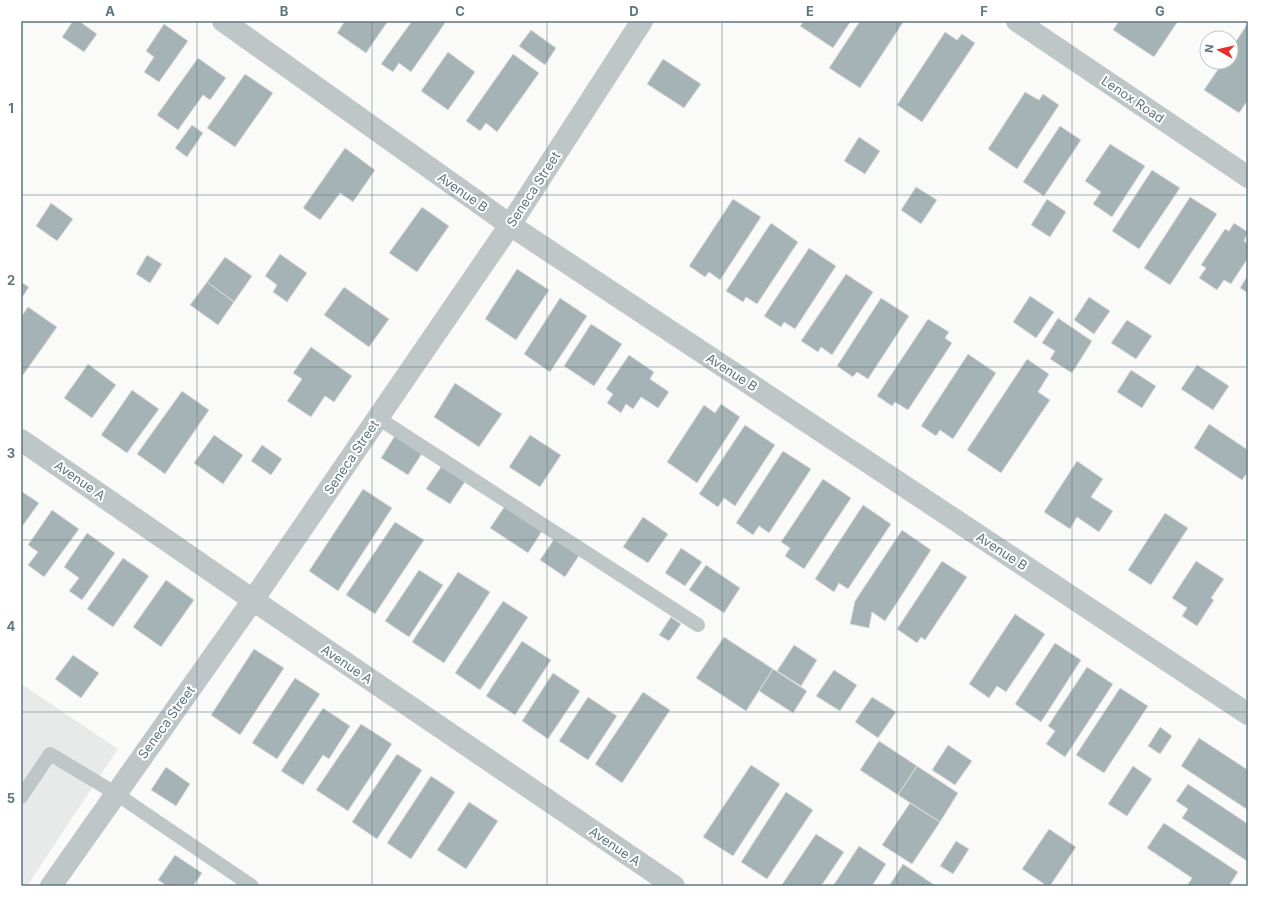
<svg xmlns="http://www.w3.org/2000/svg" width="1269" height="907" font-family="Inter,sans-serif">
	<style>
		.built { fill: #e8eae9 }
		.building { fill: #a5b2b6; stroke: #dcdcda }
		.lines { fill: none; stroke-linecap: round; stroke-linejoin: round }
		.lane { stroke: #bec6c8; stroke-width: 14 }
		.street { stroke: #bec6c8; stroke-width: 22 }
		.grid { fill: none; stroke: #5f767e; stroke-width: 1; stroke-opacity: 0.55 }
		.labels { text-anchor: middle; stroke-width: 4; stroke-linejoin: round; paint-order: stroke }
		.street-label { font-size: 13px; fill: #5f767e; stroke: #fff }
		.neatline { fill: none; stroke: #5f767e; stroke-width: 1.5 }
		.grid-label { font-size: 13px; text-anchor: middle; font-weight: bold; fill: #5f767e }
	</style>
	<rect width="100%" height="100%" fill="#fafaf8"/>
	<path class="built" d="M21,684L118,749L27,886H21Z"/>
	<g class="building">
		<path d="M73,21H79L97,34L84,52L62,37Z"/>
		<path d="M345,21H388L366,53L337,33Z"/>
		<path d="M412,21H442L445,23L411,72L399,63L393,72L381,64Z"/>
		<path d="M804,21H851L833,48L800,26Z"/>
		<path d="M860,21H904L860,88L829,68Z"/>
		<path d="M1119,21H1178L1154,57L1113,30Z"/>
		<path d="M1248,23V100L1239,113L1204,90L1223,62H1231V49Z"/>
		<path d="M164,24L188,41L159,82L144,72L154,57L146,51Z"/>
		<path d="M531,30L556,48L545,65L519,46Z"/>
		<path d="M945,32L957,40L962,34L975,43L922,122L897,105Z"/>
		<path d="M448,52L475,72L448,110L421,91Z"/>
		<path d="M513,54L539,73L497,132L486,123L480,131L466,121Z"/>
		<path d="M198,58L226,78L210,100L203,95L178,130L157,115Z"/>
		<path d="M663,59L701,84L684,108L647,84Z"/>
		<path d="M245,74L273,93L235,147L207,128Z"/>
		<path d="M1025,92L1039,100L1043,94L1059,105L1017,169L988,149Z"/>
		<path d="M192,125L203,133L187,157L175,148Z"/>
		<path d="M1060,126L1081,140L1044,196L1023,182Z"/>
		<path d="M859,137L880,151L865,174L844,161Z"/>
		<path d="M1110,144L1145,166L1112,217L1093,204L1101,192L1085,181Z"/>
		<path d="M345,148L375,170L353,202L340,193L320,220L303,208Z"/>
		<path d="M1152,170L1180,188L1139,249L1112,231Z"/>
		<path d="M916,187L937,200L921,224L901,210Z"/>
		<path d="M1190,197L1217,214L1170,285L1144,268Z"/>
		<path d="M733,199L761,217L720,280L709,272L705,277L689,266Z"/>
		<path d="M1047,199L1066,212L1050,237L1031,225Z"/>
		<path d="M51,203L73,219L57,241L36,226Z"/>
		<path d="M422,207L449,226L417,272L389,253Z"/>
		<path d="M771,223L798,242L757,304L746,297L743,302L726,291Z"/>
		<path d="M1234,223L1248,232L1244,241L1248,244V258L1231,284L1224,280L1217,290L1199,278L1206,268L1201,265L1225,229L1229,231Z"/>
		<path d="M809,248L836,266L795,329L784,322L781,327L764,316Z"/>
		<path d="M280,254L307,273L287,302L273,292L277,285L265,276Z"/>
		<path d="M147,255L162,264L150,283L136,274Z"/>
		<path d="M225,257L252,276L234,302L207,282Z"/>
		<path d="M517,269L549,290L516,340L485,319Z"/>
		<path d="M846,274L873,292L832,355L821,347L818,352L801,341Z"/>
		<path d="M1248,275V293L1240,288Z"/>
		<path d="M21,282L29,287L21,299Z"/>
		<path d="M207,282L234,302L218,325L190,305Z"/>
		<path d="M344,287L389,319L369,347L324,315Z"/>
		<path d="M1030,296L1054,312L1036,338L1013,322Z"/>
		<path d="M1089,297L1110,311L1094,334L1074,320Z"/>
		<path d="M560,298L587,316L550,372L524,354Z"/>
		<path d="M881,298L909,316L868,379L857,372L853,377L837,366Z"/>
		<path d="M28,307L57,327L23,375L21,374V317Z"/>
		<path d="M1058,318L1092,341L1072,373L1050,359L1055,351L1042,343Z"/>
		<path d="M928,319L949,332L945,338L952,343L908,410L895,402L892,406L877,396Z"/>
		<path d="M1127,320L1152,336L1136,359L1111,343Z"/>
		<path d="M591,324L622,344L594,386L564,366Z"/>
		<path d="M311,347L352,376L334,402L325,396L311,417L287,401L302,379L293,373Z"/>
		<path d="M968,354L996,373L953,439L940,430L936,436L921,426Z"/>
		<path d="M629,355L654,372L650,379L669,392L658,408L641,397L633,409L626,404L621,413L607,403L613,394L606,389Z"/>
		<path d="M1027,359L1049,374L1038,392L1050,400L1001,473L967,450Z"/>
		<path d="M88,364L116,385L92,418L64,398Z"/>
		<path d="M1197,365L1229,386L1213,410L1181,389Z"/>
		<path d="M1131,370L1156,386L1142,408L1117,392Z"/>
		<path d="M455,383L502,414L479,447L434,417Z"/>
		<path d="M132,390L159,409L127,453L101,435Z"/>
		<path d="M182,391L209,410L165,474L137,454Z"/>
		<path d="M721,404L740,417L697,483L667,462L704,405L715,413Z"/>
		<path d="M1209,424L1248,450V472L1242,480L1194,448Z"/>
		<path d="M745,425L775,445L735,506L724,498L718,507L699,494Z"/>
		<path d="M396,434L423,452L408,475L381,458Z"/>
		<path d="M214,435L243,455L223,484L194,463Z"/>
		<path d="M530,435L561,455L540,487L509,467Z"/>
		<path d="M262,445L282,459L271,475L251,461Z"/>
		<path d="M783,451L811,469L769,533L759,526L753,535L736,523Z"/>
		<path d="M1077,461L1103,479L1091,497L1113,511L1099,532L1077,517L1070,529L1044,512Z"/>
		<path d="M443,464L466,480L450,504L426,489Z"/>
		<path d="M823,479L851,498L804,569L785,556L790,548L781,542Z"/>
		<path d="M363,489L392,508L338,591L309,571Z"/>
		<path d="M21,491L39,503L21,528Z"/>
		<path d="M863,505L891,524L848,589L839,583L834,592L815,579Z"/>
		<path d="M505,506L542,531L528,553L490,528Z"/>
		<path d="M52,510L79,529L44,577L28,565L38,552L28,545Z"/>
		<path d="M1165,513L1188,528L1151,585L1128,570Z"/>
		<path d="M643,517L668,534L648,563L623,547Z"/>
		<path d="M395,522L424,540L375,614L346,595Z"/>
		<path d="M902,530L931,550L885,621L872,612L869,628L850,624L855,601Z"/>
		<path d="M87,533L115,553L82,600L69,591L79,578L64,567Z"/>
		<path d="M555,538L580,554L565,577L540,560Z"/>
		<path d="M681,548L702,562L685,586L665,573Z"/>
		<path d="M123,558L149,576L113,627L87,609Z"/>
		<path d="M942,561L967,577L925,640L921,637L917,643L897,629Z"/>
		<path d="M1196,561L1224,579L1211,598L1214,600L1197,626L1182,616L1187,608L1172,598Z"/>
		<path d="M706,565L740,588L724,613L689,590Z"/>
		<path d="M419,570L443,585L409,637L385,621Z"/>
		<path d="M458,572L490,592L444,663L412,642Z"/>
		<path d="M166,580L194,600L161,647L133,627Z"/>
		<path d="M503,601L528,617L480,690L455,673Z"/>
		<path d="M1015,614L1045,634L1006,692L997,686L989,698L969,684Z"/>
		<path d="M671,617L681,624L669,641L659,635Z"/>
		<path d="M724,637L773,669L746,711L696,678Z"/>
		<path d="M522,641L551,660L515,715L486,696Z"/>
		<path d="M1055,643L1081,660L1041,722L1015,704Z"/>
		<path d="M794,645L817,660L801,686L777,671Z"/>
		<path d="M254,649L284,668L240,735L211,715Z"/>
		<path d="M73,655L99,673L81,698L55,679Z"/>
		<path d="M1087,667L1113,684L1065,757L1046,744L1055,731L1048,726Z"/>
		<path d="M773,669L807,691L793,713L759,691Z"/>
		<path d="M834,670L857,685L840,711L816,696Z"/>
		<path d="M553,673L580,691L548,739L522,721Z"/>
		<path d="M295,678L320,694L277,759L252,743Z"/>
		<path d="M1120,688L1148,706L1104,773L1076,755Z"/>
		<path d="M643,692L670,710L622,783L595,764Z"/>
		<path d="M588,697L617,716L588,760L559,741Z"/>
		<path d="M872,697L896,712L878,738L855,722Z"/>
		<path d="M323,708L350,726L329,759L323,755L303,785L281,771Z"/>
		<path d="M361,724L392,744L348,811L316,790Z"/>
		<path d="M1160,727L1172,736L1160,754L1148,746Z"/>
		<path d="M1199,738L1248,770V810L1181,766Z"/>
		<path d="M879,741L917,766L898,795L860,770Z"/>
		<path d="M948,745L972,761L955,785L932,770Z"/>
		<path d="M397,754L422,770L377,839L352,822Z"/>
		<path d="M751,765L780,784L733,856L703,837Z"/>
		<path d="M917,766L958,793L940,822L898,795Z"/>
		<path d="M1133,766L1152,779L1127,816L1108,804Z"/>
		<path d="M166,767L190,784L176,806L151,790Z"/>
		<path d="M431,776L455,792L411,859L387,843Z"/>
		<path d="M1188,784L1248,824L1247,861L1182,818L1188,809L1176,801Z"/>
		<path d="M786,792L813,810L767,879L741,862Z"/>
		<path d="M469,802L498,821L466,869L437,850Z"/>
		<path d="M910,803L940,822L912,864L882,845Z"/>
		<path d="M1164,823L1238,872L1229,886H1187L1192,878L1147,848Z"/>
		<path d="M1049,829L1076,847L1050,886H1047L1022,869Z"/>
		<path d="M816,834L844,852L821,886H781Z"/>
		<path d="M956,841L969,849L953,874L940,866Z"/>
		<path d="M859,846L886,864L872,886H833Z"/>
		<path d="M175,855L202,873L193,886H167L158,880Z"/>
		<path d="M903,864L936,886H889Z"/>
	</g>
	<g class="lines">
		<g class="lane">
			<path d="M378,418L698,625"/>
			<path d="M21,797L50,754L115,793L252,886"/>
		</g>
		<g class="street">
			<path d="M223,21L510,225L1248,714"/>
			<path d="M1017,21L1248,177"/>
			<path d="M21,440L253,600L674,886"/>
			<path d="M51,886L253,600L510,225L642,21"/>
		</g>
	</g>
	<path class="grid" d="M197,21V886M372,21V886M547,21V886M722,21V886M897,21V886M1072,21V886M21,195H1248M21,367H1248M21,540H1248M21,712H1248"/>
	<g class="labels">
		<g class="street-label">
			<text transform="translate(1133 99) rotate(34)" y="5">Lenox Road</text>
			<text transform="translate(533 189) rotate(-57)" y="5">Seneca Street</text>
			<text transform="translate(463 192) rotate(35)" y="5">Avenue B</text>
			<text transform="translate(732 372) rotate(33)" y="5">Avenue B</text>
			<text transform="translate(351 457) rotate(-56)" y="5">Seneca Street</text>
			<text transform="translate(80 480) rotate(35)" y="5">Avenue A</text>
			<text transform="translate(1002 551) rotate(33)" y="5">Avenue B</text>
			<text transform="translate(347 664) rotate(34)" y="5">Avenue A</text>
			<text transform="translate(166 722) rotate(-54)" y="5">Seneca Street</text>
			<text transform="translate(615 846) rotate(34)" y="5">Avenue A</text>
		</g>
	</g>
	<rect width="1269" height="907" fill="none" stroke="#ffffff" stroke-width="44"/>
	<g transform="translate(1219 50) rotate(278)"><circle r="19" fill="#ffffff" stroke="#bfc8cb"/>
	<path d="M0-3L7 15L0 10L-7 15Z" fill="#e8302a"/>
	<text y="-6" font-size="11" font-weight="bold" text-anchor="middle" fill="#5f767e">N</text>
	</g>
	<rect x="22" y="22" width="1225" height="863" class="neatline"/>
	<g class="grid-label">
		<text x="110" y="16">A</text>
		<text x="284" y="16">B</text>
		<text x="460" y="16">C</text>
		<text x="634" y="16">D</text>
		<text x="810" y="16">E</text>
		<text x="984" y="16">F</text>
		<text x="1160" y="16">G</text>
		<text x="11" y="113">1</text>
		<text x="11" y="285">2</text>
		<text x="11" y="458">3</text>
		<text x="11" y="631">4</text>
		<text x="11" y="803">5</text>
	</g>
</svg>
